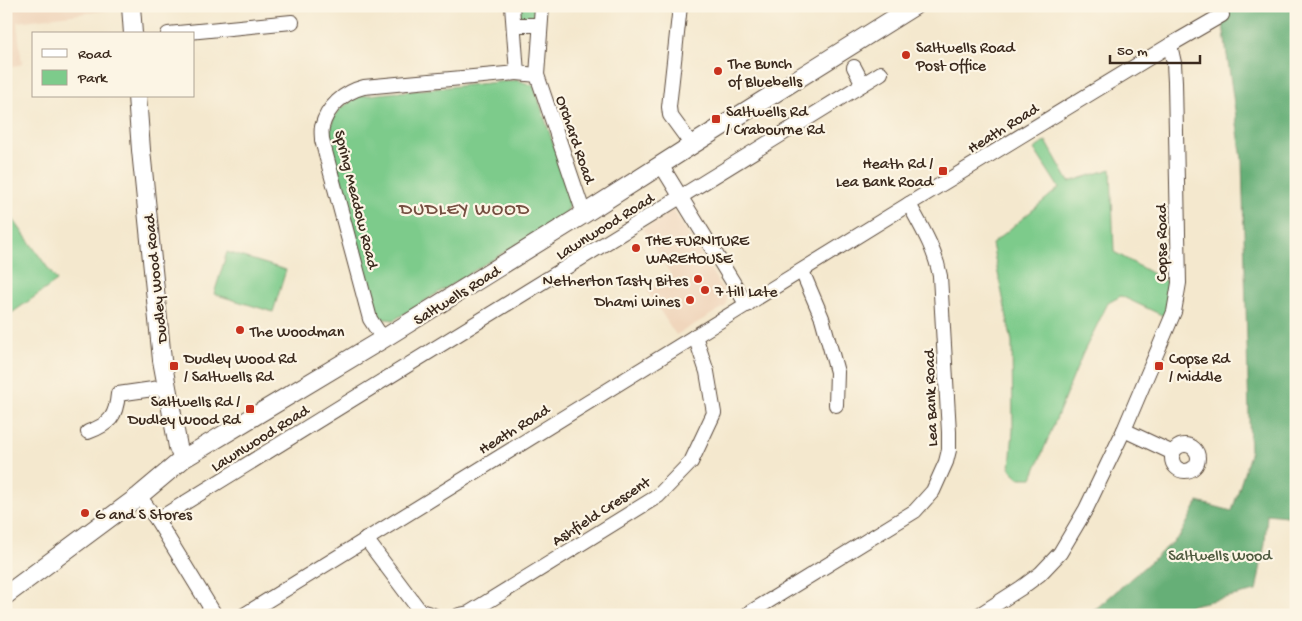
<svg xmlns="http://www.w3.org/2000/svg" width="1302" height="621" font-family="'Gochi Hand',sans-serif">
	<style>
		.built { fill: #f0d6bc }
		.green { fill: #7dcb8b; stroke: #5c7a54 }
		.forest { fill: #66af77; stroke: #506c4a }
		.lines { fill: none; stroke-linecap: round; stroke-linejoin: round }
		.minor-casing { stroke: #574638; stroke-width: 16 }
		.tertiary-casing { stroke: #574638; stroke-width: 20 }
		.minor { stroke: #fff; stroke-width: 14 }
		.tertiary { stroke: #fff; stroke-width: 18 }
		.poi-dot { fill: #c8321e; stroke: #fcf5e5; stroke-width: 2 }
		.labels { text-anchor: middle; stroke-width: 4.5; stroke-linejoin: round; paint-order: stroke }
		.poi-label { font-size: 16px; fill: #3b2a1e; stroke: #fcf5e5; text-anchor: start }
		.street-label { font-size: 16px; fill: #3b2a1e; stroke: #fcf5e5 }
		.park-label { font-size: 16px; fill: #4f5a3f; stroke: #fcf5e5 }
		.quarter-label { font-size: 19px; letter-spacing: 1px; fill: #754f41; stroke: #fcf5e5 }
	</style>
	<rect width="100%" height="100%" fill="#fcf5e5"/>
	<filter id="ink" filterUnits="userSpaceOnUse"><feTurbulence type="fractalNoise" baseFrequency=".02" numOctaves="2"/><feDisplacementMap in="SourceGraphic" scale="10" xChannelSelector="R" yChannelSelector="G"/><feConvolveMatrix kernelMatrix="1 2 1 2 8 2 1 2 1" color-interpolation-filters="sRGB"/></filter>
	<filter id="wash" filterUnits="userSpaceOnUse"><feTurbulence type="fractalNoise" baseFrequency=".0096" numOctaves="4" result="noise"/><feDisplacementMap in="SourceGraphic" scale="20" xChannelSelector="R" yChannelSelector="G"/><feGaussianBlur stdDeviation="1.12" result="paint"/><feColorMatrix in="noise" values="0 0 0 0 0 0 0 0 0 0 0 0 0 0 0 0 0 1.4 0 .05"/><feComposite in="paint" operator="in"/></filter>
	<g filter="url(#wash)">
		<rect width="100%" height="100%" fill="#f4e8ce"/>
		<g class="built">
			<path d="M6,6H118V9L17,22L22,64L6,68Z"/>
			<path d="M673,210L727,296L726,306L676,335L647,291L671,275L643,229Z"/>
		</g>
		<g class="green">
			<path d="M517,6H537L536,14L531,18L523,19L520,17Z"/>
			<path d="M518,80L534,86L572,200L566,214L394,320L376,318L329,136L334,116L341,108L359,96Z"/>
			<path d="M1046,141L1069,182L1111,169L1114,252L1171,284V300L1166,317L1121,296L1108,303L1083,353L1032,478H1018L1010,468L1013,430L1012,342L992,244L1059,188L1034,149Z"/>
			<path d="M6,209L57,281L6,317Z"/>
			<path d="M227,252L286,270L273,312L214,294Z"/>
		</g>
		<path class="forest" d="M1215,6H1296V517L1267,514L1265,543L1256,591L1192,605L1182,615H1085L1098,607L1180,536L1198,502L1232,511L1250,454L1242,159L1226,48L1222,15Z"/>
	</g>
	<g filter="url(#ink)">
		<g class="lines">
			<g class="minor-casing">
				<g id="minor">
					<path d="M512,6L517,73L537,75"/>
					<path d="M542,6L537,75L584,214"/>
					<path d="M680,6L669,107L670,115L692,145"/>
					<path d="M514,25H540"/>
					<path d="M168,34L292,22"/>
					<path d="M854,67L863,84"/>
					<path d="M661,165L747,305"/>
					<path d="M802,271L822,318L837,372L836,405"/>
					<path d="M383,339L370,319L322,140C322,136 321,131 322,127C327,107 344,92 364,87L517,73"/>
					<path d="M1124,430L1173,453"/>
					<path d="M88,432C110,424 116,417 118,394L167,387"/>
					<circle cx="1185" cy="458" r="13"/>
					<path d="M139,496L157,520L215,615"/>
					<path d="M157,520L881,73"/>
					<path d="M366,539L420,611L433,615"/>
					<path d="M244,615L909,204L1170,45L1222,15"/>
					<path d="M459,615L469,613L658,496L691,462L714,413L707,372L695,336"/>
					<path d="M746,615L915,511L933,491L946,462L949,450V432L940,276C935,249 922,228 909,204"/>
					<path d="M979,615L1021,588L1040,574L1060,553L1086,509L1124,430L1174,312L1179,283L1175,82L1174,63L1170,45"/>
				</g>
			</g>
			<g class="tertiary-casing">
				<g id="tertiary">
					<path d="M131,6L133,34"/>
					<path d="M137,96L141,150L162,360L178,447L183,459"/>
					<path d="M6,595L139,496L183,459L383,339L584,214L692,145L914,6"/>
				</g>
			</g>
			<use href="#minor" class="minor"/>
			<use href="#tertiary" class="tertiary"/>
		</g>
	</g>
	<g class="poi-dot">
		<circle cx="906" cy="55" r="5"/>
		<circle cx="718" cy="71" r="5"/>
		<rect x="711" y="114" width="10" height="10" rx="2.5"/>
		<rect x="938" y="166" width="10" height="10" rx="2.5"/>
		<circle cx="636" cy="248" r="5"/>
		<circle cx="698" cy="279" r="5"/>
		<circle cx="705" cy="290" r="5"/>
		<circle cx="690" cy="300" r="5"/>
		<circle cx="240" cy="330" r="5"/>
		<rect x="169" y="361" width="10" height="10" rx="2.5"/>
		<rect x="1154" y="361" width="10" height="10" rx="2.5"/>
		<rect x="245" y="404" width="10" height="10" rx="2.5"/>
		<circle cx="85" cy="513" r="5"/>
	</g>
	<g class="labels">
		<g class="poi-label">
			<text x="916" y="52">Saltwells Road<tspan x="916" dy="18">Post Office</tspan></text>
			<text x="728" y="68">The Bunch<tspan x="728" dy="18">of Bluebells</tspan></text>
			<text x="726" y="116">Saltwells Rd<tspan x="726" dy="18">/ Crabourne Rd</tspan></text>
			<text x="933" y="168" text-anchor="end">Heath Rd /<tspan x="933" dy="18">Lea Bank Road</tspan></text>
			<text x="646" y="245">THE FURNITURE<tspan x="646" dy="18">WAREHOUSE</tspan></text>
			<text x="688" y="285" text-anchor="end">Netherton Tasty Bites</text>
			<text x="715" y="296">7 till Late</text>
			<text x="680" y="306" text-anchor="end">Dhami Wines</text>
			<text x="250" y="336">The Woodman</text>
			<text x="184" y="363">Dudley Wood Rd<tspan x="184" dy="18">/ Saltwells Rd</tspan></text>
			<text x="1169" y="363">Copse Rd<tspan x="1169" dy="18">/ Middle</tspan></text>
			<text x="240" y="406" text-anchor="end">Saltwells Rd /<tspan x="240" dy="18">Dudley Wood Rd</tspan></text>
			<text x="95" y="519">G and S Stores</text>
		</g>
		<g class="street-label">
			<text transform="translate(1002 127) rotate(-32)" y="6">Heath Road</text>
			<text transform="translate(577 139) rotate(71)" y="6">Orchard Road</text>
			<text transform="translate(358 199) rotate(76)" y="6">Spring Meadow Road</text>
			<text transform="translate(604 225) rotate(-32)" y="6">Lawnwood Road</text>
			<text transform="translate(1160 243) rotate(-90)" y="6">Copse Road</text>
			<text transform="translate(154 279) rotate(-96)" y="6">Dudley Wood Road</text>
			<text transform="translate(456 294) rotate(-32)" y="6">Saltwells Road</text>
			<text transform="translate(929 398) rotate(-92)" y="6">Lea Bank Road</text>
			<text transform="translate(513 428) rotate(-32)" y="6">Heath Road</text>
			<text transform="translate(259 437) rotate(-32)" y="6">Lawnwood Road</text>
			<text transform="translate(600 510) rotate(-33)" y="6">Ashfield Crescent</text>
		</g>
		<g class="park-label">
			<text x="1220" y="560">Saltwells Wood</text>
		</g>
		<g class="quarter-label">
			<text x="465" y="214">DUDLEY WOOD</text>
		</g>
	</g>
	<rect width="1302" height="621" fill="none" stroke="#fcf5e5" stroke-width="25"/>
	<rect x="32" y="32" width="162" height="65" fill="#fcf5e5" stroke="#afa495"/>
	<rect x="42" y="49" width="25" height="8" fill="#ffffff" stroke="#afa495"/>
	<text x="78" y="58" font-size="15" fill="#3b2a1e">Road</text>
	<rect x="42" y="70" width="25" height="15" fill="#7dcb8b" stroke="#afa495"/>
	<text x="78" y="82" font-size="15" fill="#3b2a1e">Park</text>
	<path d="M1110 55v8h90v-8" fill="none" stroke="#3b2a1e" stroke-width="2.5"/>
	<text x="1117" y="55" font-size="15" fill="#3b2a1e" stroke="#fcf5e5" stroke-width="4" paint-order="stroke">50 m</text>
</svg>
